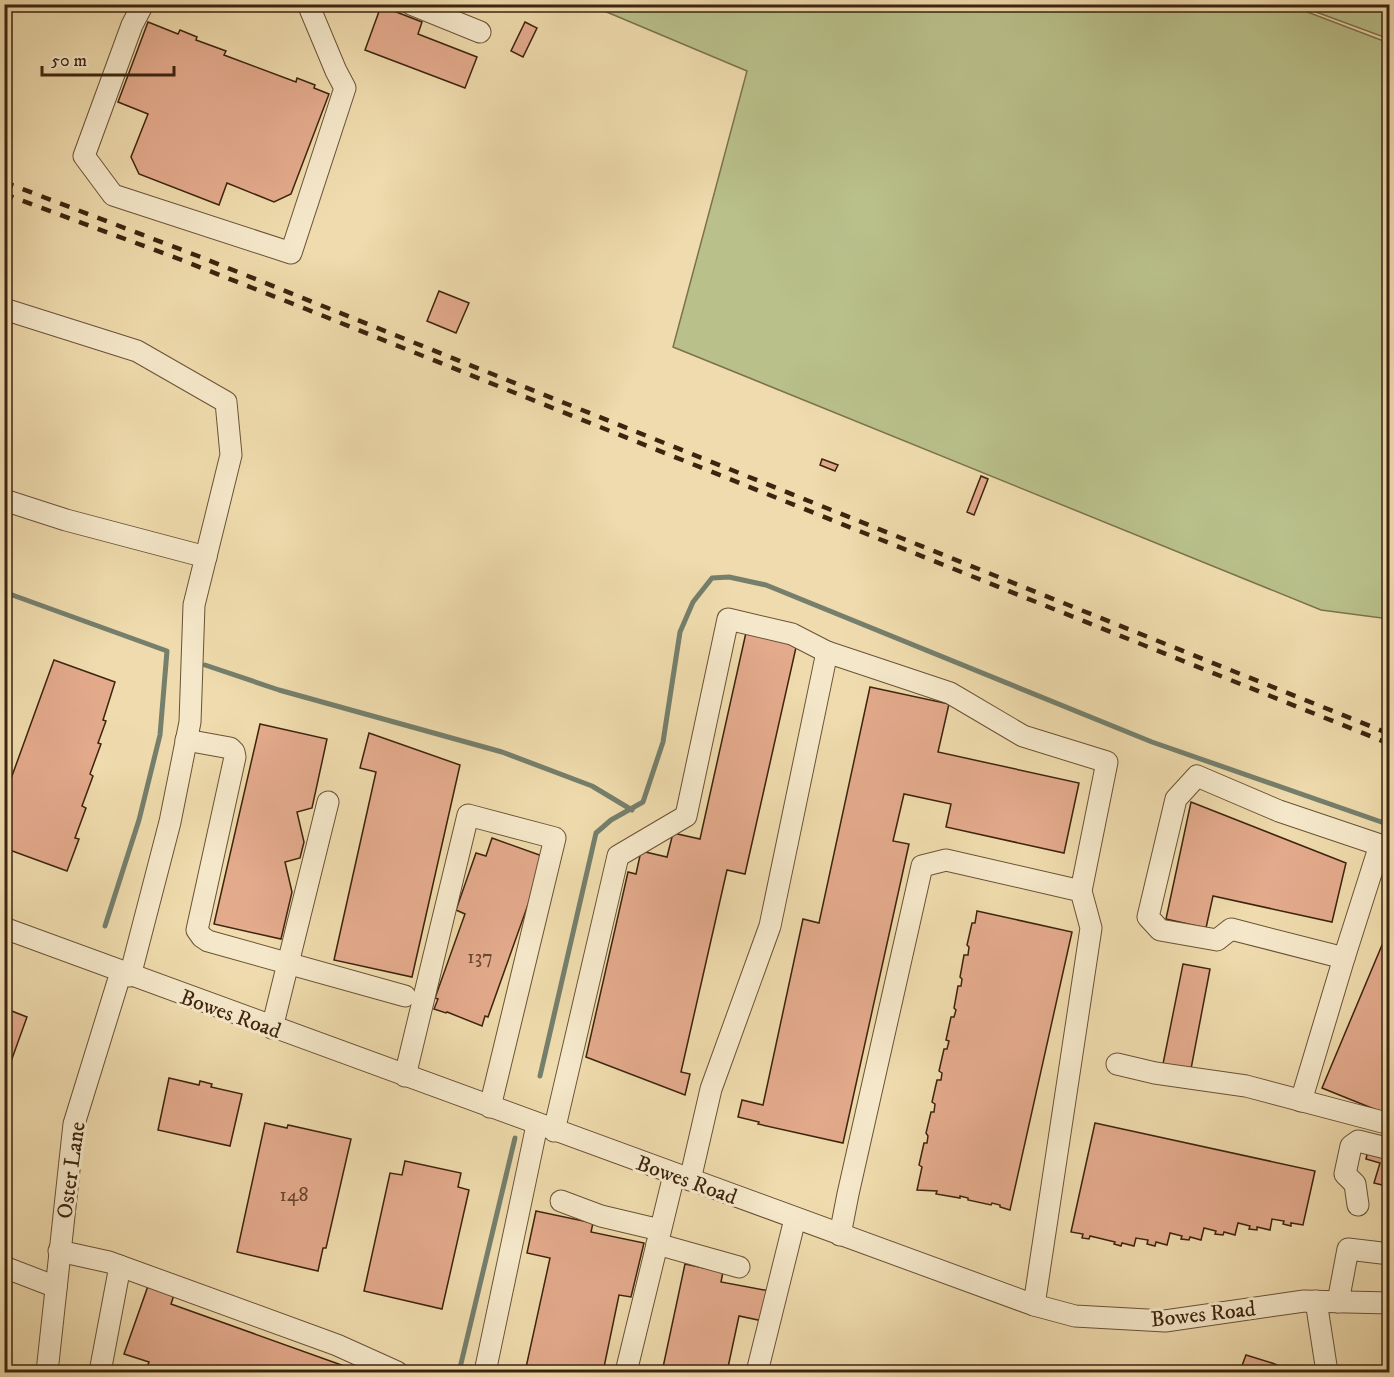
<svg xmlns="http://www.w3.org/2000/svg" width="1394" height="1377" font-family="'IM FELL DW Pica',serif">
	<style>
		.green { fill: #b9c08a; stroke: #7b724c; stroke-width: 1.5 }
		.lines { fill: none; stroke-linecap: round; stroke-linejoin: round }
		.stream { stroke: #757f6c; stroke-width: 5 }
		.building { fill: #e3aa8c; stroke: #3d240e; stroke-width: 1.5 }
		.minor-casing { stroke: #6a5236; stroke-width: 23 }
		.minor { stroke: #f5e8ca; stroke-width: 21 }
		.rail { stroke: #3d240e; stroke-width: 4.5; stroke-dasharray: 10 10; stroke-linecap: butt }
		.labels { text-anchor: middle; stroke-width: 6; stroke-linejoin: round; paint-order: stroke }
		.number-label { font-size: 20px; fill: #66462e }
		.street-label { font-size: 22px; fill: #3d240e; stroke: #f5e8ca }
	</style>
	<rect width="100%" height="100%" fill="#efdbad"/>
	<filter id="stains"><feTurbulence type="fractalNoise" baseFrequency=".00333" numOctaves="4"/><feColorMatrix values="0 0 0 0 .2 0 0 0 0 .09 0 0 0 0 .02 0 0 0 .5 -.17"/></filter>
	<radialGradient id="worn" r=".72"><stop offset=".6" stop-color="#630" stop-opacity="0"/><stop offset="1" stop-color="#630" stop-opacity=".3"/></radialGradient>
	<g class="green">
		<path d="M590,5H1289L1389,43V619L1321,610L673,347L747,71Z"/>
		<path d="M1297,5H1389V39Z"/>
	</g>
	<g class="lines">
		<g class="stream">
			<path d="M4,592L167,651L160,735L139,820L105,926"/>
			<path d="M205,665L279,690L502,752L592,786L632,810"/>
			<path d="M540,1076L596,833L611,820L643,802L663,742L680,632L693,602L712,578L729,577L766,585L1152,742L1390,825"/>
			<path d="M459,1372L515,1138"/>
		</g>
	</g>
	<g class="building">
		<path d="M381,6L422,22L418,34L477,57L465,88L365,50Z"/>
		<path d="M148,22L178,34L180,30L197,37L196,40L226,51L224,55L296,82L297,78L315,85L314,88L329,94L291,194L274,202L227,183L219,205L139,174L131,157L148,114L118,102Z"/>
		<path d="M525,22L537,28L523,57L511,51Z"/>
		<path d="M439,291L469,303L456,333L427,321Z"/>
		<path d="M822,459L838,465L835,471L820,465Z"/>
		<path d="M981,476L988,479L974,515L967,512Z"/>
		<path d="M747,628L797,643L745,874L727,870L681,1072L690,1074L685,1095L586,1057L628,872L636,874L641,851L667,857L673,833L700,839Z"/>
		<path d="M54,660L115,682L103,720L106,721L98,743L101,744L90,774L93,776L82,806L86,808L75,838L79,839L67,871L4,848V798Z"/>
		<path d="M870,687L949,704L938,752L1079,783L1064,853L946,827L951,804L904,794L893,841L909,844L843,1143L758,1124L759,1122L738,1117L742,1100L763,1105L803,919L819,923Z"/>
		<path d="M260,724L327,739L312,808L297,812L304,842L300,858L285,862L292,892L281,939L214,924Z"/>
		<path d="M369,733L460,765L412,977L334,960L376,772L360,768Z"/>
		<path d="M1191,802L1346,863L1332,922L1213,896L1206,928L1166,919Z"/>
		<path d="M492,838L545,857L488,1017L485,1016L482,1026L447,1012L446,1013L434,1009L438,999L435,998L465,914L456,910L476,853L486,856Z"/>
		<path d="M977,911L1072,932L1010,1210L1000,1207V1205L992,1203L991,1205L968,1200V1198L960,1196V1198L936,1194L937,1191L917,1190L922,1167L919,1165L924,1143H927L928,1136L926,1133L931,1112H934L935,1104L932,1102L937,1080H941L942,1073L939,1071L944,1049H947L949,1041L946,1040L951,1017H954L956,1010L954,1008L958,986H961L962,979L960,977L964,955H968L969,947L967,945L972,923H975Z"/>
		<path d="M1390,926V1112L1389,1115L1322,1088Z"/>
		<path d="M1183,964L1210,969L1191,1069L1163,1064Z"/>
		<path d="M4,1008L27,1017L4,1081Z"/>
		<path d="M169,1078L199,1085L200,1081L212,1084L211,1087L242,1094L230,1146L158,1130Z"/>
		<path d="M265,1123L287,1128L288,1125L351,1139L326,1248H323L318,1271L237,1252Z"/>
		<path d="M1095,1123L1315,1171L1303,1225L1291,1223V1226L1283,1224L1284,1221L1272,1219L1270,1230L1257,1227V1230L1249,1229L1250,1226L1238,1223L1235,1235L1224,1232L1223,1235L1215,1234L1216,1231L1204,1228L1201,1240L1190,1237L1189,1240L1181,1239L1182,1236L1170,1233L1167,1245L1156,1242L1155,1246L1147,1244L1148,1240L1136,1238L1134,1246L1122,1243L1121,1246L1114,1244L1115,1242L1090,1236L1089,1239L1082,1238L1083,1234L1071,1232Z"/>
		<path d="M1368,1150L1390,1155V1187L1374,1183L1380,1163L1366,1159Z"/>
		<path d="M405,1161L461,1173L458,1187L469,1190L442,1309L364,1291L390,1173L402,1175Z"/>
		<path d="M536,1211L593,1223L591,1232L644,1243L631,1297L619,1295L603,1372H525L550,1258L527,1253Z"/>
		<path d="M685,1264L723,1272L721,1282L770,1291L763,1321L739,1316L727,1372H662Z"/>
		<path d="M148,1286L174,1295L171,1304L361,1372H145L149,1362L124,1354Z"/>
		<path d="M1246,1355L1272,1363L1295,1372H1245L1240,1371Z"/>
	</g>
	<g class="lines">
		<g class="minor-casing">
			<g id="minor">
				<path d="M143,4L132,25L84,156L113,195L291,253L345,88L336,71L308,4"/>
				<path d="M411,4L480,32"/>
				<path d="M4,309L137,351L226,402L231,455L194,605L190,722L170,822L130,976"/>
				<path d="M4,500L66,520L206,557"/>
				<path d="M186,740L230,748L234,752L235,757L197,930L202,937L208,941L405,996"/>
				<path d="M1380,845L1344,958L1231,929L1217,940L1160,930L1148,917L1176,799L1197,776L1279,811L1380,845L1390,849"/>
				<path d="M4,928L1034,1305L1075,1316L1165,1321L1304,1301L1390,1303"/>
				<path d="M272,1028L328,802"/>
				<path d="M1117,1064L1155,1073L1246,1086L1390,1124"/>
				<path d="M405,1076L468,815L555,838L490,1107"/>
				<path d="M1301,1101L1344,958"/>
				<path d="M554,1131L618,856L686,816L728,619L792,634L827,652"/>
				<path d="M690,1180L711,1089L770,926L827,652L950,693L1023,736L1107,762L1081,891"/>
				<path d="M561,1201L601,1216L660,1230"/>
				<path d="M1358,1205L1355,1184L1345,1174L1351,1146L1358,1141L1390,1149"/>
				<path d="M840,1235L848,1194L922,866L946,860L1081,891L1091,928L1034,1305"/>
				<path d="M657,1244L739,1267"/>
				<path d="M59,1251L109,1262L337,1345L397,1372"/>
				<path d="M4,1267L56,1287"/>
				<path d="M1316,1301L1327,1372"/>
				<path d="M1338,1302L1348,1249L1390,1254"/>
				<path d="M47,1372L74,1124L121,972"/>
				<path d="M100,1372L120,1266"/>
				<path d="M485,1372L537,1125"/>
				<path d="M626,1372L674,1175"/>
				<path d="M757,1372L795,1219"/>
			</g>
		</g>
		<use href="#minor" class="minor"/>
		<g class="rail">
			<path d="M4,182L198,256L1390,734"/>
			<path d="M4,194L179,259L306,309L1390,744"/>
		</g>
	</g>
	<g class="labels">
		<g class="number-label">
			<text x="480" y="963">137</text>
			<text x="294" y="1201">148</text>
		</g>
		<g class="street-label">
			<text transform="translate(231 1013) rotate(20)" y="8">Bowes Road</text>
			<text transform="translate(70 1170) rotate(-82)" y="8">Oster Lane</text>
			<text transform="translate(687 1179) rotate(20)" y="8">Bowes Road</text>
			<text transform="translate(1203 1313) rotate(-6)" y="8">Bowes Road</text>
		</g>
	</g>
	<rect width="1394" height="1377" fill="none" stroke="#efdbad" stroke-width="24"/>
	<rect x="6" y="6" width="1382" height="1365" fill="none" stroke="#3d240e" stroke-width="3"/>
	<rect x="12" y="12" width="1370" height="1353" fill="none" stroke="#3d240e" stroke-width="1.5"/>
	<path d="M42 66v9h132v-9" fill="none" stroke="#3d240e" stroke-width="3"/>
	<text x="51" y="66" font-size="18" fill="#3d240e" stroke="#f5e8ca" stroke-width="4.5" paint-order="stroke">50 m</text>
	<rect width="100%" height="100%" filter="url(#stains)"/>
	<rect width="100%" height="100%" fill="url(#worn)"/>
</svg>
